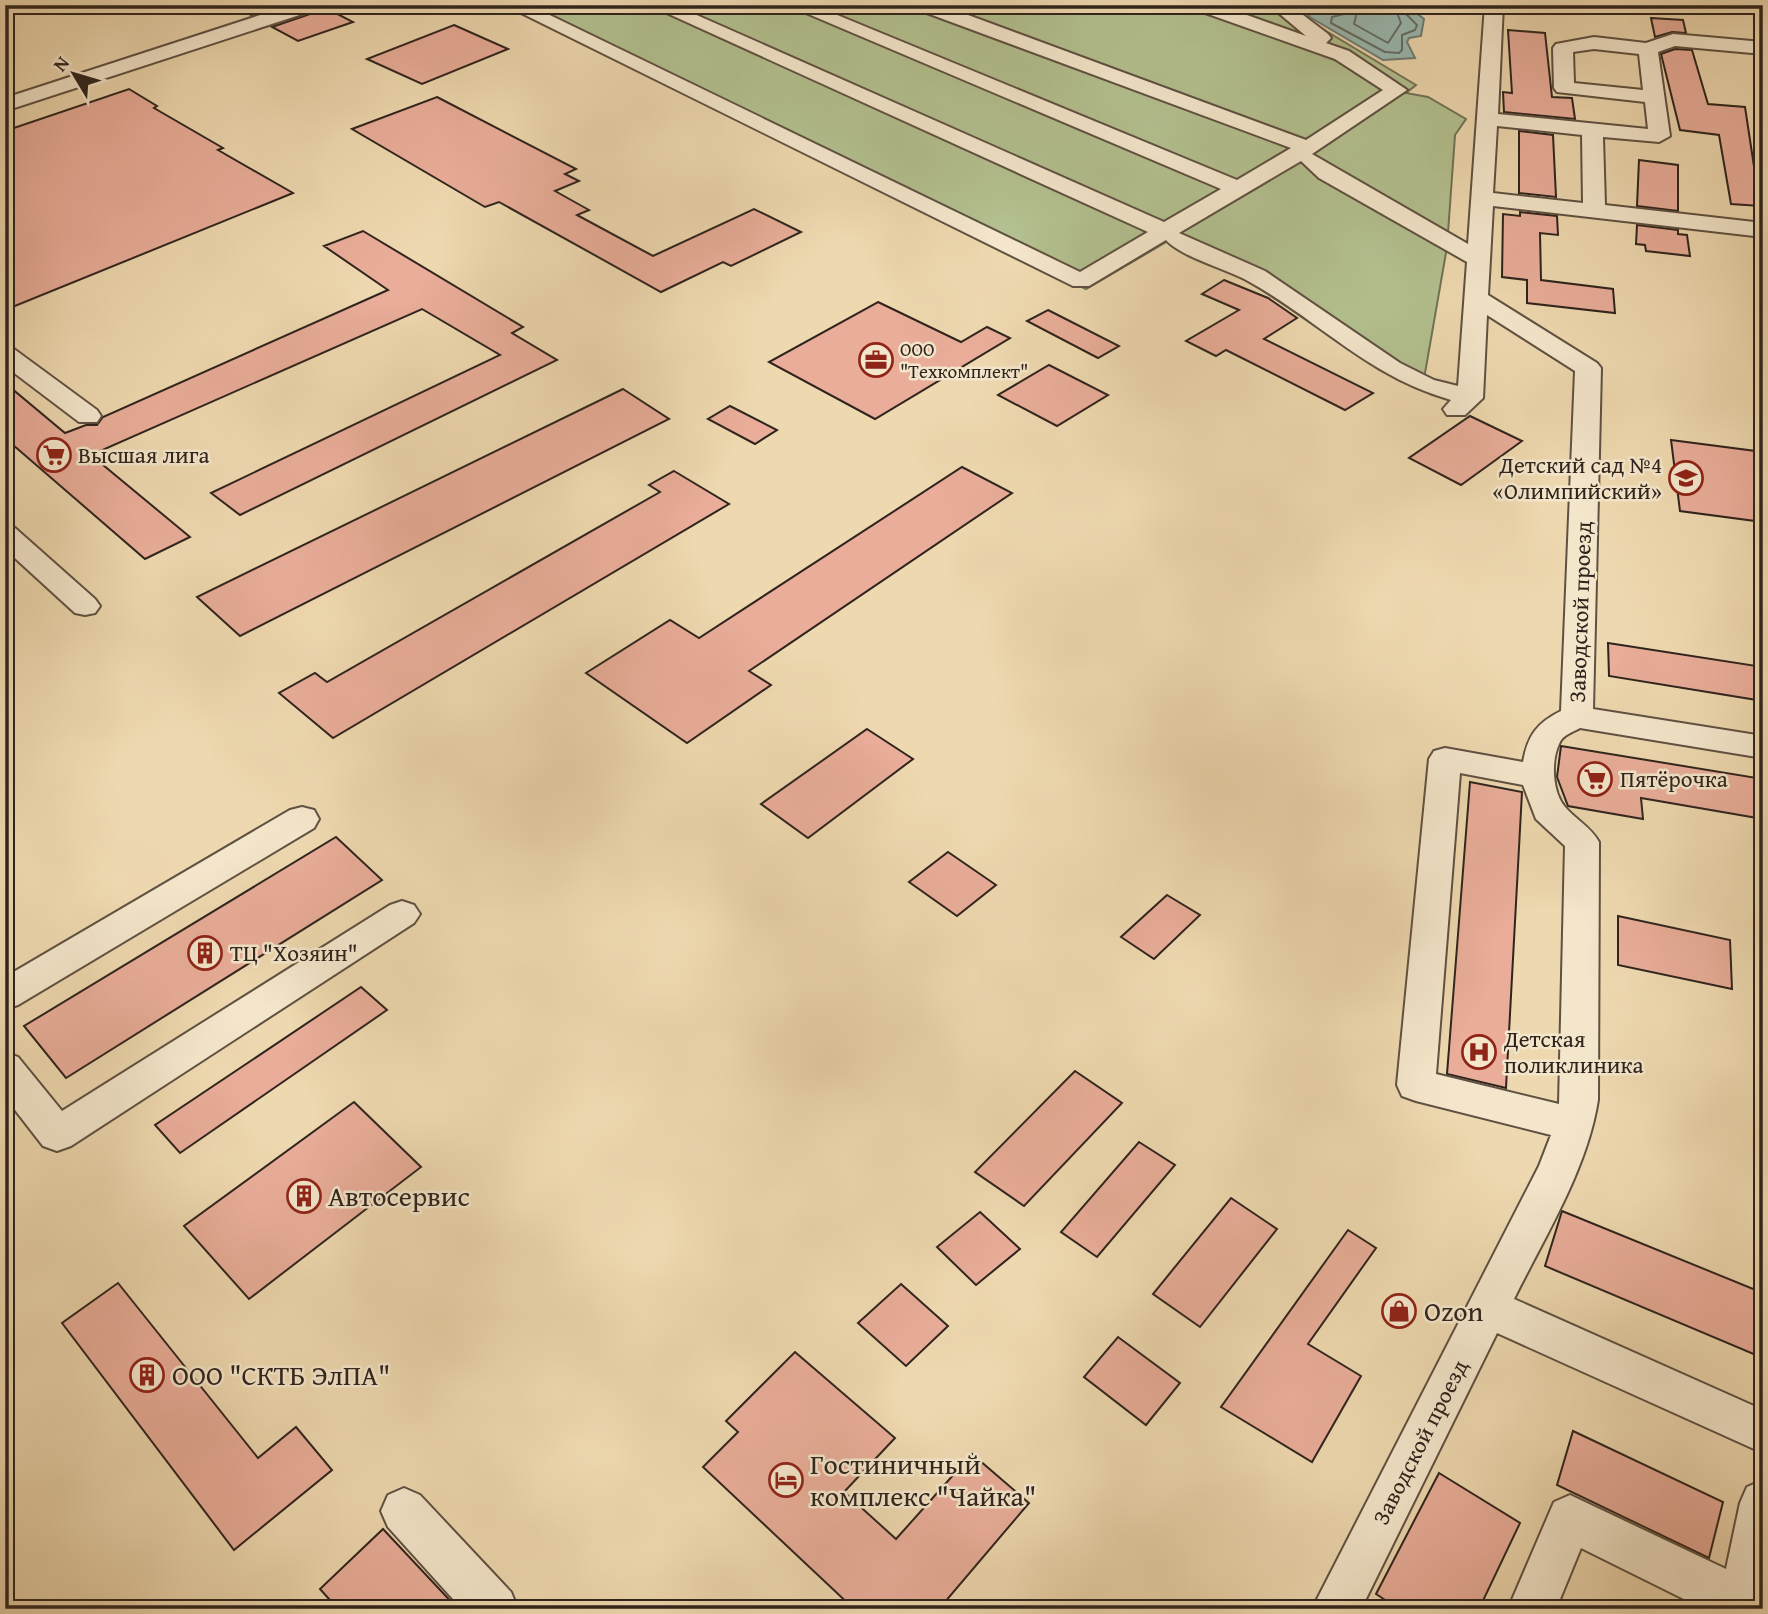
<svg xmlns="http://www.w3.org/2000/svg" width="1768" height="1614" font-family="'Gentium Book Plus',serif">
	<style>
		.green { fill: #b3c08f; stroke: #717256; stroke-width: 2 }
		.water { fill: #9ab9b0; stroke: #6f7d75; stroke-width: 2 }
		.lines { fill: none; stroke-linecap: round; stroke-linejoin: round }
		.shore { stroke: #646e66; stroke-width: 2 }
		.building { fill: #e9ad99; stroke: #2f241d; stroke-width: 2 }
		.minor-casing { stroke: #5f5142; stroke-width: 4 }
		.minor { fill: #f4e6cb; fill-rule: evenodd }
		.labels { text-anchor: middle; stroke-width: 5; stroke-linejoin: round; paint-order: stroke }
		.far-poi-label { font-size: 19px; fill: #2f241d; stroke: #f4e6cb; text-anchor: start }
		.poi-label { font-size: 23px; fill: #2f241d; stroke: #f4e6cb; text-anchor: start }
		.street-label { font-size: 23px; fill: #2f241d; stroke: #f4e6cb }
		.near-poi-label { font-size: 28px; fill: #2f241d; stroke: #f4e6cb; text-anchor: start }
	</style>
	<rect width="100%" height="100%" fill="#eed8af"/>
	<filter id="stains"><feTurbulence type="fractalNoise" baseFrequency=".00286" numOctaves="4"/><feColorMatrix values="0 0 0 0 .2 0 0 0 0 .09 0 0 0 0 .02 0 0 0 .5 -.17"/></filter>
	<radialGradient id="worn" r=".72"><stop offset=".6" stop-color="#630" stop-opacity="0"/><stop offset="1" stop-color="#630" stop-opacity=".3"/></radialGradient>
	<path class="green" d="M505,5H1329L1296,13L1416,85L1406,93L1428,97L1466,119L1455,135L1447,247L1424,379L1243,274L1168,241L1086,289Z"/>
	<path class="water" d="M1368,5H1406L1424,19L1421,36L1409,38L1407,42L1415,58L1383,60L1308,16L1314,12Z"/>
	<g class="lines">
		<g class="shore">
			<path d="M1350,5L1348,13L1332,17L1331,23L1385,52L1399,53L1402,50V35L1415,30L1417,25L1404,12L1403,5"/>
			<path d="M1359,5L1354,24L1388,43L1401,23L1394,5"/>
		</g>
	</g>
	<g class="building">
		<path d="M232,5H282L251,15Z"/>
		<path d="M322,6L353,22L298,41L272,27L319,11Z"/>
		<path d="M1651,18L1683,20L1686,33L1672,32L1655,37Z"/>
		<path d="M454,25L508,49L422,84L367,59Z"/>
		<path d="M1508,30L1545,33L1552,97L1572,98L1575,119L1504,112L1503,92L1512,93Z"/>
		<path d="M1675,49L1692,50L1708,104L1745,107L1760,206L1731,204L1719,135L1680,130L1661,54Z"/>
		<path d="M129,89L157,106L154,108L223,148L218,150L293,193L5,310V131Z"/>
		<path d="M437,97L576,169L565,174L579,181L555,191L589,210L577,215L653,256L754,209L801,232L731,266L723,262L661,292L499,202L485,207L352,129Z"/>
		<path d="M1519,131L1553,135L1556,197L1519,193Z"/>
		<path d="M1639,160L1678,165V211L1637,206Z"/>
		<path d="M1520,212L1557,216L1558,235L1540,233L1541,280L1613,289L1615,313L1527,303V280L1502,277L1503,214L1520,216Z"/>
		<path d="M1637,225L1678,230V234L1687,235L1690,256L1646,251L1645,245L1636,244Z"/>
		<path d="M363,231L523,327L512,333L557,360L240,515L211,493L500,355L422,309L91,455L190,537L145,559L5,438V383L65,433L86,425H97L103,417L388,290L324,246Z"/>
		<path d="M1224,280L1268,298L1297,318L1264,339L1373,393L1345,410L1226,350L1216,356L1186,341L1239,310L1202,294Z"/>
		<path d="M878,302L961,342L987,327L1010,338L875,419L769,362Z"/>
		<path d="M1048,310L1119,346L1098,358L1027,321Z"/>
		<path d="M1049,365L1108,395L1057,426L998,395Z"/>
		<path d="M623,389L669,419L240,636L197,597Z"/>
		<path d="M730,406L777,430L755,444L708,419Z"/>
		<path d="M1470,416L1522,441L1461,485L1409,458Z"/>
		<path d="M1671,440L1763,452V522L1680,511Z"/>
		<path d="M962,467L1012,493L749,671L771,685L687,743L586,673L670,620L699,638Z"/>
		<path d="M674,471L729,504L333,738L279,693L315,673L327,682L660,492L649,485Z"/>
		<path d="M1608,643L1763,667V701L1609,676Z"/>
		<path d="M867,729L913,759L808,838L761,804Z"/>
		<path d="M1561,746L1763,779V819L1641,798L1643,819L1568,806L1557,777Z"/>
		<path d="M1470,782L1522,792L1506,1088L1447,1074Z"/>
		<path d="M336,837L382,880L66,1078L24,1026Z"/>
		<path d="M948,852L996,885L957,916L909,882Z"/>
		<path d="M1167,895L1200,915L1154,959L1121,937Z"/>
		<path d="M1618,916L1730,940L1732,989L1618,965Z"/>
		<path d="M361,987L387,1010L180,1153L155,1125Z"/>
		<path d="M1075,1071L1122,1103L1024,1206L975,1172Z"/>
		<path d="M354,1102L421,1167L249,1299L184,1226Z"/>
		<path d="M1139,1142L1175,1165L1097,1257L1061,1232Z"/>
		<path d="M1231,1198L1277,1229L1200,1327L1153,1294Z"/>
		<path d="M1562,1211L1763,1293V1358L1545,1266Z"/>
		<path d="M980,1212L1020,1249L976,1285L937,1247Z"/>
		<path d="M1348,1230L1376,1248L1308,1344L1361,1376L1312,1462L1221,1407Z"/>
		<path d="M118,1283L258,1458L296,1427L332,1470L234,1550L62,1323Z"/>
		<path d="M901,1284L948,1326L906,1366L858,1323Z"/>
		<path d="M1118,1337L1180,1383L1146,1425L1084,1377Z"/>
		<path d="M795,1352L895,1438L844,1492L896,1539L972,1454L1029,1503L939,1609H854L703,1467L738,1432L726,1421Z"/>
		<path d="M1573,1431L1723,1502L1709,1558L1557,1485Z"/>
		<path d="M1439,1473L1520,1523L1479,1609H1399L1376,1594Z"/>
		<path d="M383,1529L458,1609H338L320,1589Z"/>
	</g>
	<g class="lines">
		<g class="minor-casing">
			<g id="minor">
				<path d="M291,5H320L318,9L5,111V98Z"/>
				<path d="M505,5H529L1080,272L1148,232L649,5H674L1164,222L1221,189L787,5H813L1237,180L1291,148L916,9L914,5H941L1306,140L1383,90L1335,59L1194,9L1192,5H1219L1306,36L1269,5H1290L1328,34L1331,38L1326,43L1349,51L1407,90L1312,154L1468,244L1485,5H1503L1498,114L1648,129L1645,102L1557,92L1554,88L1553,48L1556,44L1594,37L1646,43L1673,34L1763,42V54L1675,46L1658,52L1670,136L1659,142L1603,137L1605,205L1763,223V237L1493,206L1488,295L1597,363L1601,368L1593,709L1763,736V758L1580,728C1573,732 1562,735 1559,744C1551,761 1552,792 1565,807C1576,820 1591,827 1599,842L1598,1100C1587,1170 1545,1236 1514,1299L1763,1410V1453L1497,1333L1361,1609H1312L1539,1166L1551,1135L1416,1101L1402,1096L1397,1085L1429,759L1434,751L1445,748L1523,762C1528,735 1537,723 1561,711L1575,371L1487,315L1483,398L1465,415H1447L1443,409L1451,400C1367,376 1320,321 1248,281C1227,269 1181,257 1166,240L1089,286H1073ZM1594,49L1639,54L1643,90L1574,83L1573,52ZM1497,126L1582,135L1583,203L1493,193ZM1301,161L1319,178L1467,262L1458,386L1434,380L1400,363L1265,271L1179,233ZM1460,773L1523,785L1536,819L1565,846L1559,1104L1436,1074Z"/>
				<path d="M1730,5H1763V13L1739,11Z"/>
				<path d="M5,347L14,349L97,410L101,416L97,422H79L5,366Z"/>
				<path d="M5,525L15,528L95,599L100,606L95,613L85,615L75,613L5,549Z"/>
				<path d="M302,807L314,810L319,819L314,828L18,1005L5,1009V977L290,810Z"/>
				<path d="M402,901L414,905L420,914L414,923L71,1146L57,1151L43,1146L5,1097V1052L18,1057L62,1111L390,905Z"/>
				<path d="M1763,1480V1609H1704L1581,1548L1556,1609H1508L1554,1502L1570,1495L1726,1569L1740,1503L1747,1487Z"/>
				<path d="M404,1488L420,1495L511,1592L518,1609H462L388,1527L381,1511L388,1495Z"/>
			</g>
		</g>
		<use href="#minor" class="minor"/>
	</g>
	<defs>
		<g id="office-ring" transform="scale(1.75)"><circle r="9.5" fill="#f4e6cb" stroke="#8f2418" stroke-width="1.5"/><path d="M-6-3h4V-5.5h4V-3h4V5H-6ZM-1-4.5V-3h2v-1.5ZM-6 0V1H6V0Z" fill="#8f2418"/></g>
		<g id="supermarket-ring" transform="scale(1.75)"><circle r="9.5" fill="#f4e6cb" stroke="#8f2418" stroke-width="1.5"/><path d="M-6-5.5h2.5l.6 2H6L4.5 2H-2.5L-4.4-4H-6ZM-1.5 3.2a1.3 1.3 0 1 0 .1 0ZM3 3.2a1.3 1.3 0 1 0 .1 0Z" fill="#8f2418"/></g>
		<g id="school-ring" transform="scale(1.75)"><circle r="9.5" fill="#f4e6cb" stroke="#8f2418" stroke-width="1.5"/><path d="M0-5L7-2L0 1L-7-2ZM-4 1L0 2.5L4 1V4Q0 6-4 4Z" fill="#8f2418"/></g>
		<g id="building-ring" transform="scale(1.75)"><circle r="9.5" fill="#f4e6cb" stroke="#8f2418" stroke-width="1.5"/><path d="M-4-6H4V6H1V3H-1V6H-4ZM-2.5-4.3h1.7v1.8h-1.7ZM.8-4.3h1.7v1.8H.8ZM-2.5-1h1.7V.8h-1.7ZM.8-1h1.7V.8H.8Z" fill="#8f2418"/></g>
		<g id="hospital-ring" transform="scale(1.75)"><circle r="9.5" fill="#f4e6cb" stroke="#8f2418" stroke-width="1.5"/><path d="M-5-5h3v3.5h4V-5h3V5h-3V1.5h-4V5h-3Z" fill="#8f2418"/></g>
		<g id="shop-ring" transform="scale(1.75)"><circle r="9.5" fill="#f4e6cb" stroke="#8f2418" stroke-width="1.5"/><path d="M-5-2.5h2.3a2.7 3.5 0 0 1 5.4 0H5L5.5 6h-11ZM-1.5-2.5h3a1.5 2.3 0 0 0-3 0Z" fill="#8f2418"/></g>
		<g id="hotel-ring" transform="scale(1.75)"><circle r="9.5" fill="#f4e6cb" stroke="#8f2418" stroke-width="1.5"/><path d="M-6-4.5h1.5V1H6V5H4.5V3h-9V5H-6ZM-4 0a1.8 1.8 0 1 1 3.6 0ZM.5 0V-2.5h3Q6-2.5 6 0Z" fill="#8f2418"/></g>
	</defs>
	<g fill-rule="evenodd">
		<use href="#office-ring" x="876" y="360"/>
		<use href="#supermarket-ring" x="54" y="455"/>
		<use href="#school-ring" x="1686" y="478"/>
		<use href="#supermarket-ring" x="1595" y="779"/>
		<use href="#building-ring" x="205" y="953"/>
		<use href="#hospital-ring" x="1479" y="1052"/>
		<use href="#building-ring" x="304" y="1196"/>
		<use href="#shop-ring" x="1399" y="1311"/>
		<use href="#building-ring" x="147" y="1375"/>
		<use href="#hotel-ring" x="786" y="1480"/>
	</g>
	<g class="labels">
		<g class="far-poi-label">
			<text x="900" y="356">ООО<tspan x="900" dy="22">"Техкомплект"</tspan></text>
		</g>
		<g class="poi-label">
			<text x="78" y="463">Высшая лига</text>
			<text x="1662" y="473" text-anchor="end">Детский сад №4<tspan x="1662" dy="26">«Олимпийский»</tspan></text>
			<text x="1620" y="787">Пятёрочка</text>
			<text x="230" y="961">ТЦ "Хозяин"</text>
			<text x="1504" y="1047">Детская<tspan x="1504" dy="26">поликлиника</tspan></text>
		</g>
		<g class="street-label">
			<text transform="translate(1580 612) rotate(-88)" y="8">Заводской проезд</text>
			<text transform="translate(1420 1442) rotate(-63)" y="8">Заводской проезд</text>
		</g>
		<g class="near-poi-label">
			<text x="328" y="1206">Автосервис</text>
			<text x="1424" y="1321">Ozon</text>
			<text x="172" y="1385">ООО "СКТБ ЭлПА"</text>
			<text x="810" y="1474">Гостиничный<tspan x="810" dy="32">комплекс "Чайка"</tspan></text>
		</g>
	</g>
	<rect width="1768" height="1614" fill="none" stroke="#eed8af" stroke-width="28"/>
	<rect x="7" y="7" width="1754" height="1600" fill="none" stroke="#2f241d" stroke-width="3.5"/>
	<rect x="14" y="14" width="1740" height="1586" fill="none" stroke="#2f241d" stroke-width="2"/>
	<g transform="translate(74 74) rotate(308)" stroke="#f4e6cb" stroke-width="5" paint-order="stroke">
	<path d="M0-5L12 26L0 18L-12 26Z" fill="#2f241d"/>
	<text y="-10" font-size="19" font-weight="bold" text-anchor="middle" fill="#2f241d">N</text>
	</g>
	<rect width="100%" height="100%" filter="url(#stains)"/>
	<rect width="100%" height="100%" fill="url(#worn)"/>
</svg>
